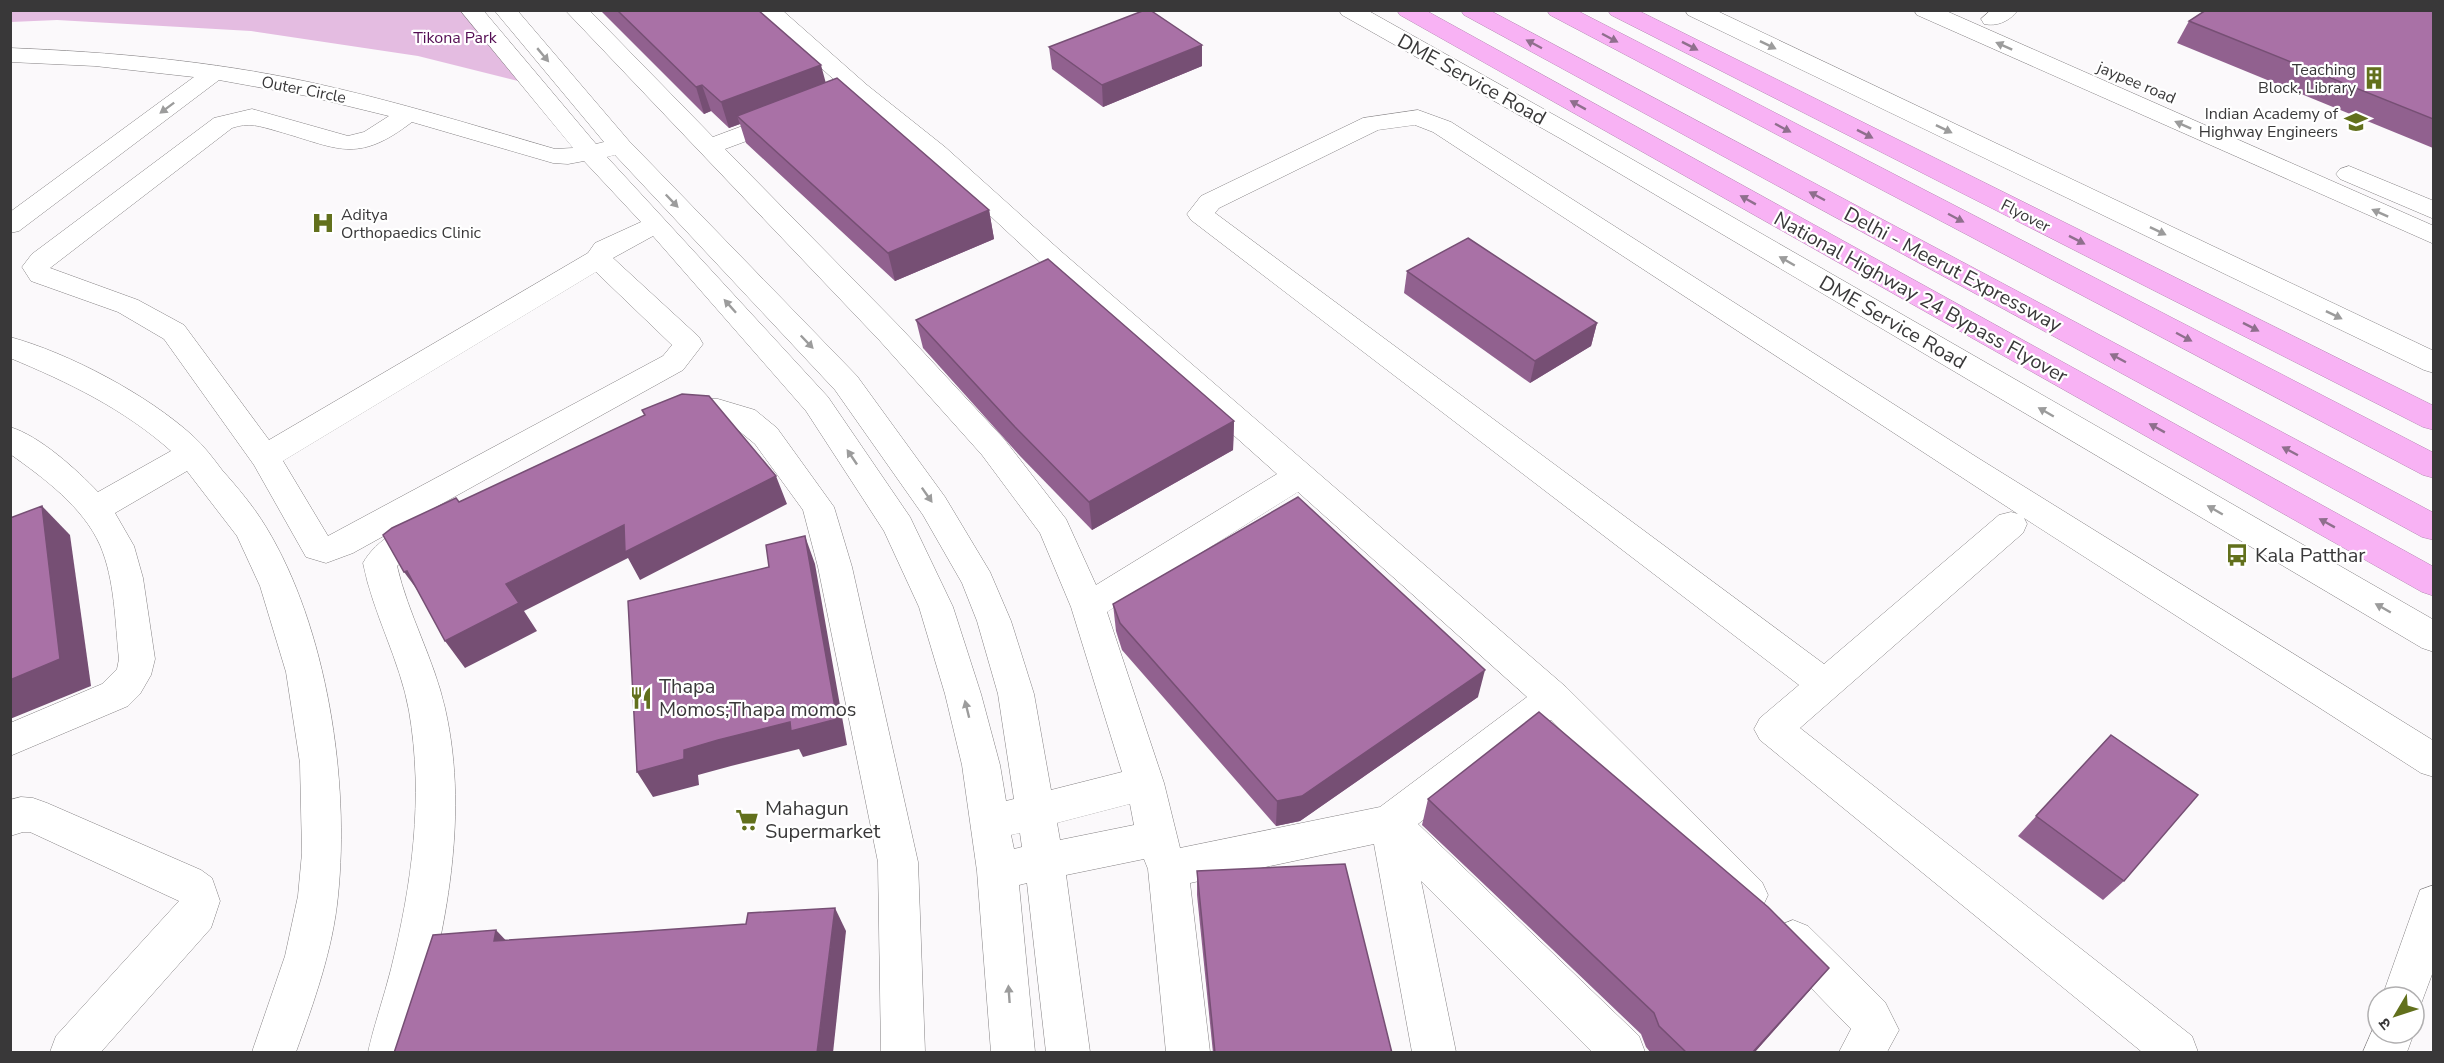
<svg xmlns="http://www.w3.org/2000/svg" width="2444" height="1063" font-family="'Nunito Sans','Noto Sans Devanagari',sans-serif">
	<style>
		.green { fill: #e4bce1 }
		.lines { fill: none; stroke-linecap: round; stroke-linejoin: round }
		.minor-casing { stroke: #858284; stroke-width: 1 }
		.highway-casing { stroke: #b587b3; stroke-width: 1 }
		.minor { fill: #fff; fill-rule: evenodd }
		.highway { fill: #f8b2f4; fill-rule: evenodd }
		.wall { fill: #91618f }
		.shaded-wall { fill: #764f74 }
		.building { fill: #a971a6; stroke: #764f74; stroke-width: 1.5 }
		.oneway { fill: #8f6f8d }
		.oneway2 { fill: #9c9c9c }
		.labels { text-anchor: middle; stroke-width: 4.5; stroke-linejoin: round; paint-order: stroke }
		.far-park-label { font-size: 16px; fill: #540d53; stroke: #fff }
		.far-poi-label { font-size: 16px; fill: #393839; stroke: #fff; text-anchor: end }
		.far-street-label { font-size: 16px; fill: #393839; stroke: #fff }
		.street-label { font-size: 20px; fill: #393839; stroke: #fff }
		.poi-label { font-size: 20px; fill: #393839; stroke: #fff; text-anchor: start }
	</style>
	<rect width="100%" height="100%" fill="#fbf9fb"/>
	<path class="green" d="M10,11H467L538,86L418,56L251,31L57,20L11,22Z"/>
	<g class="lines">
		<g class="minor-casing">
			<g id="minor">
				<path d="M460,10H483L596,144L604,142L494,10H517L629,141L857,376L945,497L990,572L1011,621L1034,694L1051,790L1122,772L1071,607L1040,533L982,455L880,341L565,10H589L713,137L777,113L786,111L795,113L798,118L795,123L725,149L900,327L1004,439L1066,519L1096,585L1277,474L1043,265L927,157L851,95L757,10H782L867,85L945,147L1063,253L1566,687L1762,882L1768,895L1762,908L1748,914L1734,908L1551,720L1418,824L1639,1036L1645,1052H1592L1421,881L1456,1052H1412L1374,844L1190,883L1210,1052H1166L1148,869L1144,859L1066,875L1090,1052H1046L1027,883L1019,885L1035,1052H991L977,871L962,765L945,694L919,607L884,531L806,411L653,236L613,258L699,337L703,344L683,370L353,553L326,563L306,557L254,465L164,339L118,312L31,281L22,267L32,254L214,118L252,109L348,136L364,132L389,116L307,96L219,80L19,231L10,233V212L194,77L95,66L10,62V48C111,52 211,61 309,82C392,100 473,125 555,149L573,148ZM412,122L553,163L568,164L584,161L641,222L595,243L588,253L269,440L184,325L138,300L50,268L232,128C249,122 259,126 277,131C338,148 356,165 412,122ZM615,155L835,390L923,515L962,583L977,621L998,694L1014,799L1006,801L1000,765L981,694L953,607L910,517L828,397L607,157ZM596,272L672,345L663,356L328,536L283,461ZM1298,492L1527,697L1380,807L1180,848L1164,783L1107,612ZM1130,804L1134,825L1060,840L1057,823ZM1020,833L1022,847L1014,849L1011,835Z"/>
				<path d="M1339,10H1367L1581,130L2434,620V652L2422,648L1563,140L1342,15Z"/>
				<path d="M1685,10H1715L2434,351V373L2424,370L1688,15Z"/>
				<path d="M1914,10H1944L2434,226V244L1917,15Z"/>
				<path d="M1991,10H2018C2010,21 1997,27 1984,24L1981,19Z"/>
				<path d="M1418,110L1451,122L1978,458L2434,741V777L2421,773L2024,518L2027,524L2023,533L1800,728L2192,1036L2198,1052H2142L1760,740L1754,729L1760,718L1799,685L1191,220L1187,214L1201,196L1363,118ZM1415,125L1433,132L2018,514L2011,512L1999,515L1824,664L1215,213L1219,208L1378,130Z"/>
				<path d="M2349,166L2434,201V219L2340,179L2336,174L2340,169Z"/>
				<path d="M10,337C69,353 148,395 193,436C204,446 213,458 222,470C238,488 254,507 266,527C327,627 350,781 338,896C333,949 314,1002 296,1052H252L285,956L298,896L302,853L300,763L286,672L260,586L237,536L187,471L115,513L134,546L143,578L155,659L151,675L140,694L128,706L10,756V723L102,684L117,669L119,659C115,622 115,580 100,545C83,507 44,478 10,454V427C40,436 77,470 98,492L171,451C124,409 68,382 10,358Z"/>
				<path d="M694,398L718,399L755,410L777,428L834,507L852,567L918,862L925,1052H881L878,862L818,567L803,510L755,444L733,426L717,421L694,420L676,425L665,422L661,414L665,406Z"/>
				<path d="M432,517L444,520L448,529C439,546 412,552 397,566C408,614 434,659 445,708C471,822 443,942 412,1052H368C374,1025 384,997 391,969C412,884 424,798 409,711C400,660 373,614 363,563C377,538 406,525 432,517Z"/>
				<path d="M21,797L33,798L47,803L201,870L212,878L220,901L211,928L101,1052H50L56,1036L179,901L30,832H23L10,836V800Z"/>
				<path d="M2434,885V969L2418,1012L2414,1014V997H2382L2420,890Z"/>
				<path d="M1793,920L1808,926L1885,1002L1899,1030L1887,1052H1839L1851,1029L1778,954L1772,940L1778,926Z"/>
				<path d="M2378,1017V1033H2414L2407,1052H2363Z"/>
			</g>
		</g>
		<g class="highway-casing">
			<g id="highway">
				<path d="M1397,10H1425L2434,567V596L2422,592L1400,15Z"/>
				<path d="M1461,10H1489L2434,513V540L2422,537L1464,15Z"/>
				<path d="M1547,10H1576L2434,453V478L2423,475L1550,15Z"/>
				<path d="M1608,10H1637L2434,406V430L2423,427L1611,15Z"/>
			</g>
		</g>
		<use href="#minor" class="minor"/>
		<use href="#highway" class="highway"/>
	</g>
	<g class="wall">
		<path d="M600,10H758L825,83L989,210L994,239L895,281L746,143L740,124L729,128L711,111L704,114Z"/>
		<path d="M2433,10V148L2177,43L2189,21Z"/>
		<path d="M1049,47L1202,66L1103,107L1052,69Z"/>
		<path d="M1407,271L1597,323L1591,346L1530,383L1404,293Z"/>
		<path d="M916,320L1234,421L1233,450L1092,530L1020,456L923,348Z"/>
		<path d="M1113,604L1478,697L1300,821L1276,826L1122,650L1116,631Z"/>
		<path d="M2111,735L2124,881L2103,900L2018,836Z"/>
		<path d="M1428,799L1810,990L1754,1053H1651L1646,1047L1641,1034L1422,825Z"/>
		<path d="M1197,871L1392,1053H1213L1197,895Z"/>
	</g>
	<g class="shaded-wall">
		<path d="M1202,45V66L1103,107L1102,85Z"/>
		<path d="M821,65L828,91L737,116L740,124L729,128L721,102Z"/>
		<path d="M702,85L711,111L704,114L696,87Z"/>
		<path d="M989,210L994,239L895,281L888,253Z"/>
		<path d="M1597,323L1591,346L1530,383L1535,361Z"/>
		<path d="M1234,421L1233,450L1092,530L1089,502Z"/>
		<path d="M776,476L787,504L640,580L628,558L524,611L537,631L465,668L445,641L506,584L624,525Z"/>
		<path d="M42,506L70,535L91,686L10,719V680Z"/>
		<path d="M805,536L815,564L847,745L803,757L799,749L731,766L698,775L699,785L653,797L637,772L684,750Z"/>
		<path d="M407,571L424,599L404,572Z"/>
		<path d="M1485,670L1478,697L1300,821L1276,826L1277,801Z"/>
		<path d="M835,908L846,931L833,1053H817Z"/>
		<path d="M496,930L518,953L494,941Z"/>
		<path d="M1829,968L1810,990L1754,1053H1752Z"/>
	</g>
	<g class="building">
		<path d="M617,10H758L821,65L721,102L702,85L696,87Z"/>
		<path d="M1145,10H1150L1202,45L1102,85L1049,47Z"/>
		<path d="M2206,10H2433V119L2189,21Z"/>
		<path d="M837,78L989,210L888,253L737,116Z"/>
		<path d="M1468,238L1597,323L1535,361L1407,271Z"/>
		<path d="M1048,259L1234,421L1089,502L1015,427L916,320Z"/>
		<path d="M682,394L709,396L776,476L625,552L624,525L506,584L519,603L445,641L407,571L404,572L383,535L392,528L456,498L459,502L645,415L642,410Z"/>
		<path d="M1298,497L1485,670L1302,796L1277,801L1120,623L1113,604Z"/>
		<path d="M42,506L60,659L10,680V518Z"/>
		<path d="M805,536L837,719L791,731L790,722L718,740L684,750V759L637,772L628,601L769,567L766,545Z"/>
		<path d="M1539,712L1768,907L1829,968L1752,1053H1687L1659,1026L1654,1013L1428,799Z"/>
		<path d="M2111,735L2198,795L2124,881L2036,816Z"/>
		<path d="M1345,864L1392,1053H1215L1197,871Z"/>
		<path d="M835,908L817,1053H394L433,935L496,930L494,941L633,932L746,924L748,913Z"/>
	</g>
	<defs><path id="oneway-solid" d="M-6-.8H1V-3.2L6.5 0L1 3.2V.8H-6Z" transform="scale(1.5)"/></defs>
	<g class="oneway">
		<use href="#oneway-solid" transform="translate(1610 38) rotate(28)"/>
		<use href="#oneway-solid" transform="translate(1534 44) rotate(-152)"/>
		<use href="#oneway-solid" transform="translate(1690 46) rotate(27)"/>
		<use href="#oneway-solid" transform="translate(1578 105) rotate(-151)"/>
		<use href="#oneway-solid" transform="translate(1783 128) rotate(28)"/>
		<use href="#oneway-solid" transform="translate(1865 134) rotate(27)"/>
		<use href="#oneway-solid" transform="translate(1817 196) rotate(-152)"/>
		<use href="#oneway-solid" transform="translate(1748 200) rotate(-151)"/>
		<use href="#oneway-solid" transform="translate(1956 218) rotate(28)"/>
		<use href="#oneway-solid" transform="translate(2077 240) rotate(27)"/>
		<use href="#oneway-solid" transform="translate(2251 327) rotate(27)"/>
		<use href="#oneway-solid" transform="translate(2184 337) rotate(28)"/>
		<use href="#oneway-solid" transform="translate(2118 358) rotate(-152)"/>
		<use href="#oneway-solid" transform="translate(2157 428) rotate(-151)"/>
		<use href="#oneway-solid" transform="translate(2290 451) rotate(-152)"/>
		<use href="#oneway-solid" transform="translate(2327 523) rotate(-151)"/>
	</g>
	<g class="oneway2">
		<use href="#oneway-solid" transform="translate(1768 45) rotate(26)"/>
		<use href="#oneway-solid" transform="translate(2004 46) rotate(-156)"/>
		<use href="#oneway-solid" transform="translate(543 55) rotate(50)"/>
		<use href="#oneway-solid" transform="translate(167 108) rotate(143)"/>
		<use href="#oneway-solid" transform="translate(2183 125) rotate(-156)"/>
		<use href="#oneway-solid" transform="translate(1944 129) rotate(26)"/>
		<use href="#oneway-solid" transform="translate(672 201) rotate(46)"/>
		<use href="#oneway-solid" transform="translate(2380 213) rotate(-156)"/>
		<use href="#oneway-solid" transform="translate(2158 231) rotate(26)"/>
		<use href="#oneway-solid" transform="translate(1787 261) rotate(-150)"/>
		<use href="#oneway-solid" transform="translate(730 306) rotate(-132)"/>
		<use href="#oneway-solid" transform="translate(2334 315) rotate(26)"/>
		<use href="#oneway-solid" transform="translate(807 342) rotate(46)"/>
		<use href="#oneway-solid" transform="translate(2046 412) rotate(-150)"/>
		<use href="#oneway-solid" transform="translate(852 457) rotate(-124)"/>
		<use href="#oneway-solid" transform="translate(927 495) rotate(55)"/>
		<use href="#oneway-solid" transform="translate(2215 510) rotate(-150)"/>
		<use href="#oneway-solid" transform="translate(2383 608) rotate(-150)"/>
		<use href="#oneway-solid" transform="translate(967 709) rotate(-104)"/>
		<use href="#oneway-solid" transform="translate(1009 994) rotate(-94)"/>
	</g>
	<defs>
		<g id="building-bare" transform="scale(1.8)"><path d="M-4-6H4V6H1V3H-1V6H-4ZM-2.5-4.3h1.7v1.8h-1.7ZM.8-4.3h1.7v1.8H.8ZM-2.5-1h1.7V.8h-1.7ZM.8-1h1.7V.8H.8Z" fill="#62701c" stroke="#fff" stroke-width="2.5" paint-order="stroke"/></g>
		<g id="university-bare" transform="scale(1.8)"><path d="M0-5L7-2L0 1L-7-2ZM-4 1L0 2.5L4 1V4Q0 6-4 4Z" fill="#62701c" stroke="#fff" stroke-width="2.5" paint-order="stroke"/></g>
		<g id="hospital-bare" transform="scale(1.8)"><path d="M-5-5h3v3.5h4V-5h3V5h-3V1.5h-4V5h-3Z" fill="#62701c" stroke="#fff" stroke-width="2.5" paint-order="stroke"/></g>
		<g id="bus-bare" transform="scale(1.8)"><path d="M-5-6H5V4H4V6H2V4H-2V6H-4V4H-5ZM-3.5-4V0h7V-4ZM-3.5 1.2v1.5H-2V1.2ZM2 1.2v1.5H3.5V1.2Z" fill="#62701c" stroke="#fff" stroke-width="2.5" paint-order="stroke"/></g>
		<g id="restaurant-bare" transform="scale(1.8)"><path d="M-5-6h1v4h1v-4h1v4h1v-4h1v5L-1.5 .5V6h-2V.5L-5-1ZM5-6V6H3V1.5H1.5Q1.5-4 5-6Z" fill="#62701c" stroke="#fff" stroke-width="2.5" paint-order="stroke"/></g>
		<g id="supermarket-bare" transform="scale(1.8)"><path d="M-6-5.5h2.5l.6 2H6L4.5 2H-2.5L-4.4-4H-6ZM-1.5 3.2a1.3 1.3 0 1 0 .1 0ZM3 3.2a1.3 1.3 0 1 0 .1 0Z" fill="#62701c" stroke="#fff" stroke-width="2.5" paint-order="stroke"/></g>
	</defs>
	<g fill-rule="evenodd">
		<use href="#building-bare" x="2374" y="78"/>
		<use href="#university-bare" x="2356" y="122"/>
		<use href="#hospital-bare" x="323" y="223"/>
		<use href="#bus-bare" x="2237" y="555"/>
		<use href="#restaurant-bare" x="641" y="698"/>
		<use href="#supermarket-bare" x="747" y="820"/>
	</g>
	<g class="labels">
		<g class="far-park-label">
			<text x="455" y="43">Tikona Park</text>
		</g>
		<g class="far-poi-label">
			<text x="2356" y="75">Teaching<tspan x="2356" dy="18">Block, Library</tspan></text>
			<text x="2338" y="119">Indian Academy of<tspan x="2338" dy="18">Highway Engineers</tspan></text>
			<text x="341" y="220" text-anchor="start">Aditya<tspan x="341" dy="18">Orthopaedics Clinic</tspan></text>
		</g>
		<g class="far-street-label">
			<text transform="translate(2137 82) rotate(23)" y="6">jaypee road</text>
			<text transform="translate(304 89) rotate(11)" y="6">Outer Circle</text>
			<text transform="translate(2026 215) rotate(27)" y="6">Flyover</text>
		</g>
		<g class="street-label">
			<text transform="translate(1472 79) rotate(29)" y="7">DME Service Road</text>
			<text transform="translate(1953 269) rotate(28)" y="7">Delhi - Meerut Expressway</text>
			<text transform="translate(1921 297) rotate(29)" y="7">National Highway 24 Bypass Flyover</text>
			<text transform="translate(1893 322) rotate(30)" y="7">DME Service Road</text>
		</g>
		<g class="poi-label">
			<text x="2255" y="562">Kala Patthar</text>
			<text x="659" y="693">Thapa<tspan x="659" dy="23">Momos;Thapa momos</tspan></text>
			<text x="765" y="815">Mahagun<tspan x="765" dy="23">Supermarket</tspan></text>
		</g>
	</g>
	<rect width="2444" height="1063" fill="none" stroke="#393839" stroke-width="24"/>
	<g transform="translate(2396 1015) rotate(231)"><circle r="28" fill="#ffffff" stroke="#b0afb0" stroke-width="1.5"/>
	<path d="M0-4.5L10 22L0 15L-10 22Z" fill="#62701c"/>
	<text y="-9" font-size="16" font-weight="bold" text-anchor="middle" fill="#393839">उ</text>
	</g>
</svg>
